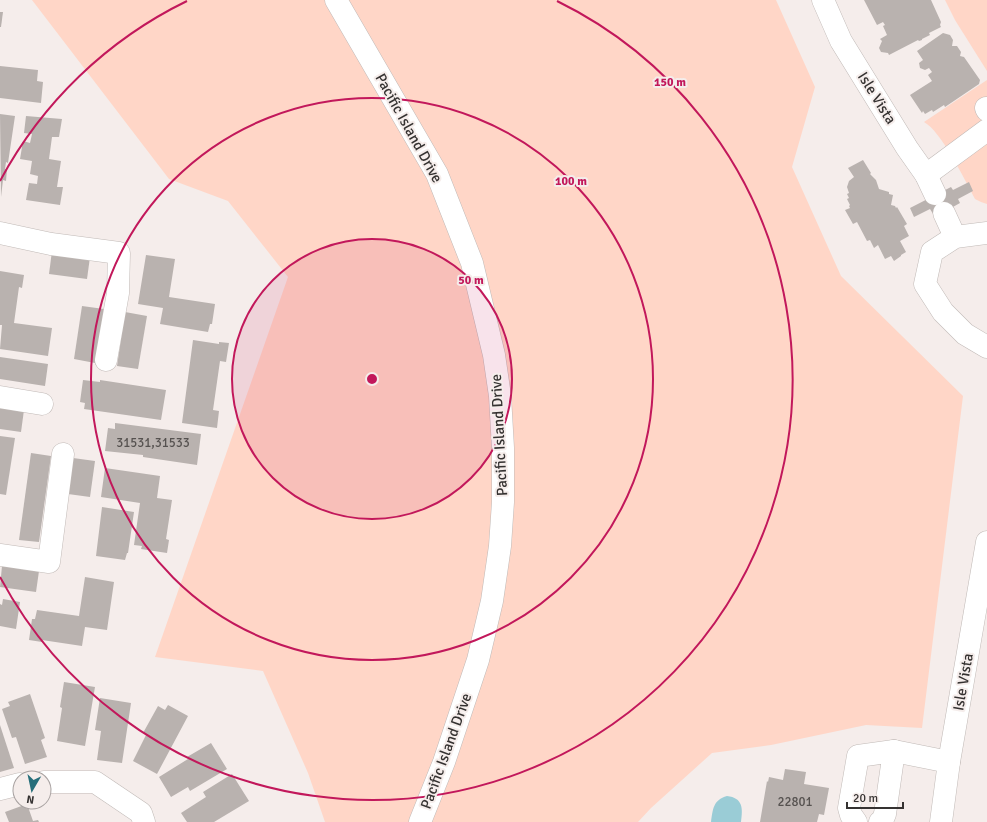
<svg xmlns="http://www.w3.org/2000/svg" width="987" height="822" font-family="Signika,sans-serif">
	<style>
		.green { fill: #ffd6c7 }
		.water { fill: #9accd6 }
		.building { fill: #b9b2af }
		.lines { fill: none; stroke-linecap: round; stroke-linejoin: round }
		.minor-casing { stroke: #c1bab7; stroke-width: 23 }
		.major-casing { stroke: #c1bab7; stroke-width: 23 }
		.minor { stroke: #fff; stroke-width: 22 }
		.major { stroke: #fff; stroke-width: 22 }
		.ring { fill: none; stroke: #c2185b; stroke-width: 2 }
		.labels { text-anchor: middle; stroke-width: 4; stroke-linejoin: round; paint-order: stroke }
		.number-label { font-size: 13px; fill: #565250 }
		.street-label { font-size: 15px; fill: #353231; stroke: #f5edeb }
		.centre { fill: #c2185b; stroke: #f5edeb; stroke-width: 2 }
		.ring-label { font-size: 12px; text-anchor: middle; font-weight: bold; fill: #c2185b; stroke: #f5edeb; stroke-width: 4; stroke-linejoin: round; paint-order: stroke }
	</style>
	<rect width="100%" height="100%" fill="#f5edeb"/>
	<g class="green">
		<path d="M32,0H776L815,87L792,167L841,276L963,396L922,728L866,725L771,745L712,753L651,808L638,822H325L308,773L263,671L155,657L288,277L228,201L169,179Z"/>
		<path d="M945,0H987V71L955,20Z"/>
		<path d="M987,80V204L981,202L975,199C965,180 941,131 924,122Z"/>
	</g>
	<path class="water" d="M727,796C743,798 743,808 741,822H711C713,809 713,800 727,796Z"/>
	<g class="building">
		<path d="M864,0H931L941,22L940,25L941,27L929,33L930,35L922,39V40L919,41L918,40L889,55L888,53L881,52L879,48L882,41L880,39L887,35L883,26L885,25L883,22L877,25Z"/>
		<path d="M0,12H3L1,27H0Z"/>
		<path d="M943,33L950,35L953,40L952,46H957L961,52L960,56L964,57L980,80L979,84L945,107L944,105L933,112L932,110L925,114L923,111L922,113L910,95L932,81L928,75L932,72L929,68L925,70L920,68L919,63L923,60L917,51Z"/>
		<path d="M0,66L38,70L37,81L43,82L41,103L0,98Z"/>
		<path d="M0,114L15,116L8,163L6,162L5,169H7L6,181L3,180L1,197Z"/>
		<path d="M26,116L62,119L59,137H52L49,159L61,161L57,187H63L60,205L26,200L29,183L37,184L38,176L30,174L32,161L20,159L23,141L30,143L32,134L24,133Z"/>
		<path d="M863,160L871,173L870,174L876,180L879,189L889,192V194L893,195L891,205L895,206L896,208L897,207L907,224L904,226L909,236L900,241L906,252L901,255V256L894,261L891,256L885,259L878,245L874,248L870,240L867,241L857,222L853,224L845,210L850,208L849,206L850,205L847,199L849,198L847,194L849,193L847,187L849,181L854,177L848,168Z"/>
		<path d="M969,182L973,191L958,199L960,203L935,217L930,209L914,217L910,208L951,187L953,190Z"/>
		<path d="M52,251L90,257L87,279L49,274Z"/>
		<path d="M146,255L175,259L169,297L215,304L212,324H210L208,332L160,324L163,308L138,304Z"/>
		<path d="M0,271L24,275L22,288L19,287L14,323L52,328L48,356L0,349L2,325H0Z"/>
		<path d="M82,306L104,309L95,363L74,359Z"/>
		<path d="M125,312L147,316L138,369L117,366Z"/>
		<path d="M193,340L219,344V342L229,343L226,362L220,361L213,410L219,411L217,428L182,423Z"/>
		<path d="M0,357L48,364L45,386L0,379Z"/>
		<path d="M83,380L100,382V380L166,390L161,420L84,409L85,403L80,402Z"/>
		<path d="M0,407L24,410L21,432L0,429Z"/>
		<path d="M115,423L201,434L197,465L143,457V455L105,451L108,428L115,429Z"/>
		<path d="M0,436L15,438L6,495L0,494Z"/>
		<path d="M31,453L51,456L39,542L19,540Z"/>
		<path d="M73,458L95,461L90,497L68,494Z"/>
		<path d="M105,468L160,476L157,498L172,500L166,539L169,540L167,553L141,549L142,546L134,545L140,503L101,497Z"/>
		<path d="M102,507L134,512L128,553H127L125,560L96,556Z"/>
		<path d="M2,566L39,571L36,592L0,587Z"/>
		<path d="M85,577L114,582L107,630L85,627L82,646L42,640V642L29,640L32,619H35L37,610L79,616Z"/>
		<path d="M3,599L20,602L16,629L0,626V604L2,605Z"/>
		<path d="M64,682L95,687L85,746L57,741L62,708L60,707Z"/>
		<path d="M30,694L45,738L41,740L47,757L25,764L16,737L12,738L2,709L10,706L8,702Z"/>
		<path d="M100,698L131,703L122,763L97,760L101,731L95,730Z"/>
		<path d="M168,705L188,716L157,774L133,761L146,735L143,733L158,706L165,710Z"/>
		<path d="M0,725L14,768L0,772Z"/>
		<path d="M211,743L227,769L190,791L188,787L171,797L159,777L188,759L187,757Z"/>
		<path d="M785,769L806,772L804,784L829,788L824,815L819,814L817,822H760L767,781L768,782L769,777L783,780Z"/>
		<path d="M232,774L249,801L214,822H187L181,813L206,797L203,792Z"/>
		<path d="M27,804L33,821L38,820L39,822H9L5,812Z"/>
	</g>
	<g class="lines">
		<g class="minor-casing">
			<g id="minor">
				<path d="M823,0L841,41L907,148L926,175L935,194"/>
				<path d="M986,108L987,110"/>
				<path d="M926,175L987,130"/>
				<path d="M944,213L955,237"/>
				<path d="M0,233L51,244L119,253L118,293L106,360"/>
				<path d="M987,233L955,237L932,252L925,284L943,312L965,334L987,347"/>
				<path d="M0,397L42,404"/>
				<path d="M0,555L49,562L63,454"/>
				<path d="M44,782H95L141,813L144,822"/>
				<path d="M0,789L20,784"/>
				<path d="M856,822L851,815L849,808L858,756L894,751L949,762"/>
				<path d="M880,822L882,821L885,814L894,751"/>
				<path d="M941,822L949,762L987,542"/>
			</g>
		</g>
		<g class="major-casing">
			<path id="major" d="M336,0L437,174L472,263L494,355L500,396L503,448V502L500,546L492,601L478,660L444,762L420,822"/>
		</g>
		<use href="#minor" class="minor"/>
		<use href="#major" class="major"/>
	</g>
	<circle cx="372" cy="379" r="140" fill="#c2185b" fill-opacity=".12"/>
	<g class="ring">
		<circle cx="372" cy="379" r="140"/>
		<circle cx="372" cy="379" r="281"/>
		<path d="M0 181A421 421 0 0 1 187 1M557 1A421 421 0 1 1 0 577"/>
	</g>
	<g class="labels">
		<g class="number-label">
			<text x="153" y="447">31531,31533</text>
			<text x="795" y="806">22801</text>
		</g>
		<g class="street-label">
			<text transform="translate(877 98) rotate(58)" y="5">Isle Vista</text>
			<text transform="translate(409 128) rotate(61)" y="5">Pacific Island Drive</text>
			<text transform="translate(499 435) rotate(-93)" y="5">Pacific Island Drive</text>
			<text transform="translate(963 682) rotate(-80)" y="5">Isle Vista</text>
			<text transform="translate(446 751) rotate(-70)" y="5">Pacific Island Drive</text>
		</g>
	</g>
	<circle cx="372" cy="379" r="6" class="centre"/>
	<g class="ring-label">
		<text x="670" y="86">150 m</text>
		<text x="571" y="185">100 m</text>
		<text x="471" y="284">50 m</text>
	</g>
	<g transform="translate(32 790) rotate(189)"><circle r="19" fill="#f5edeb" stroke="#a8a2a1"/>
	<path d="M0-3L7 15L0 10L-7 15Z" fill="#266e7a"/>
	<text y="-6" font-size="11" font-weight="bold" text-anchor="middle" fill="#353231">N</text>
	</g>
	<path d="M847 802v6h56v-6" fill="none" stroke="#353231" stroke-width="2"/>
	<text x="853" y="802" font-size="12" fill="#353231" stroke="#f5edeb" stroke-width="3" paint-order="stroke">20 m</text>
</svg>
